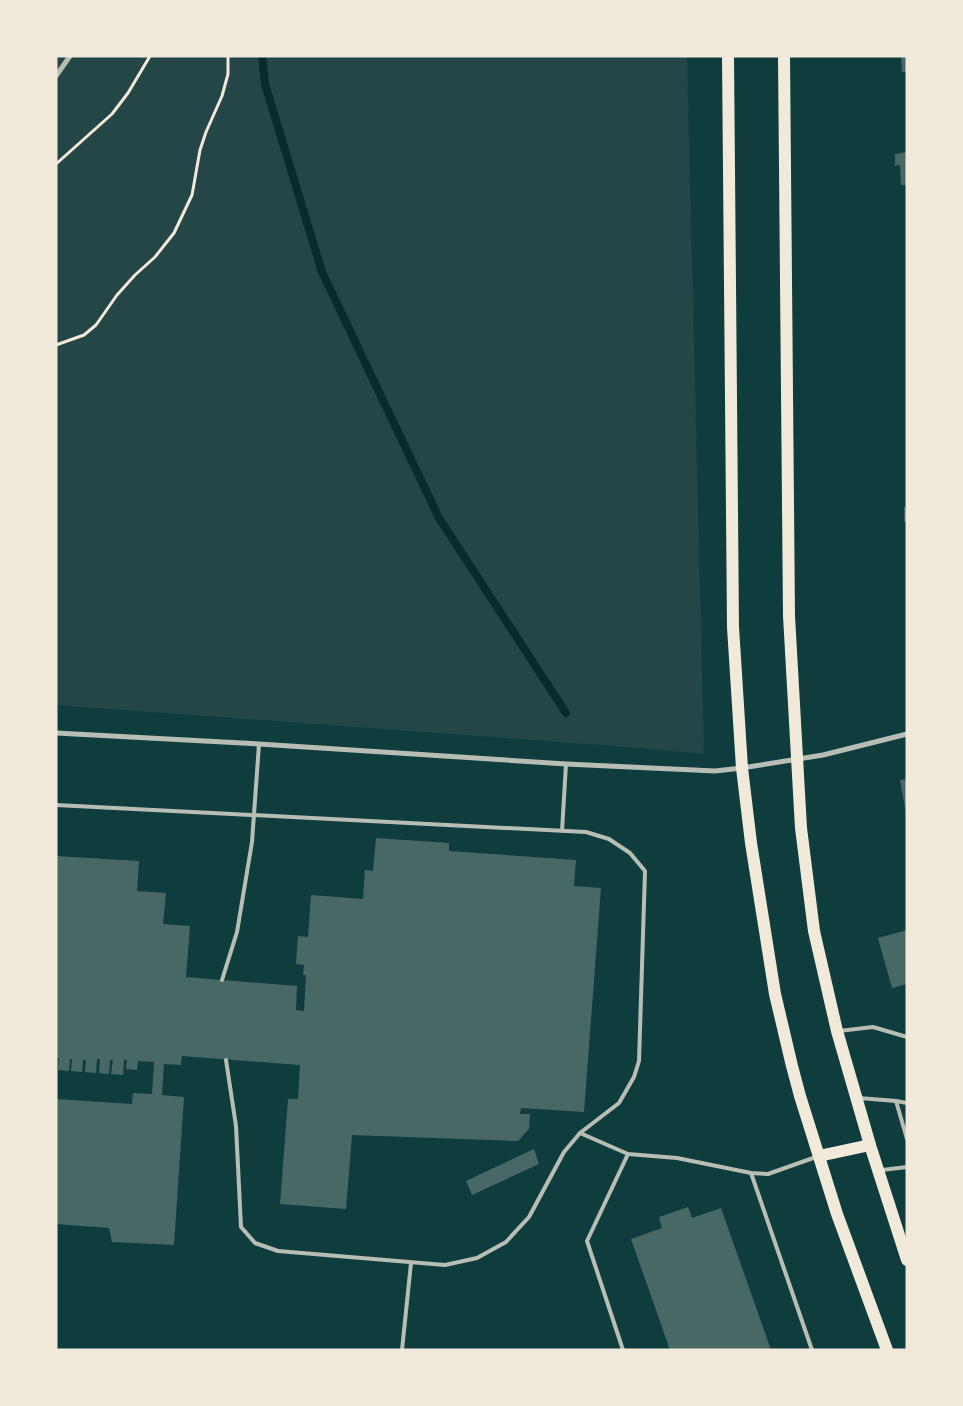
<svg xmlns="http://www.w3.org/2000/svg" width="963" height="1406" font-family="Figtree,sans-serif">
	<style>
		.green { fill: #244646 }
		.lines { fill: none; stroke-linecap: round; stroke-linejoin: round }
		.stream { stroke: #0a2a2b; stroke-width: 8 }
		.building { fill: #486865 }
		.path { stroke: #f1e9da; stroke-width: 3 }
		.service { stroke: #b8beb3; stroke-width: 4 }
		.minor { stroke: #b8beb3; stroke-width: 5 }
		.primary { stroke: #f1e9da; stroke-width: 12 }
	</style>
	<rect width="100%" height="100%" fill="#0f3d3e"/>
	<path class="green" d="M56,56H687L704,754L615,746L56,705Z"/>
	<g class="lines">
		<path class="stream" d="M262,56L265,84L322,272L439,518L566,713"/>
	</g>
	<g class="building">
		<path d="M901,56H907V72H902Z"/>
		<path d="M907,152V185H901L900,165L895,166V154Z"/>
		<rect x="904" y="507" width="3" height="15"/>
		<path d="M907,779V813H906L900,780Z"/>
		<path d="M376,838L449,843V851L576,860L574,886L601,888L584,1112L521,1108L520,1114H530L529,1129L518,1141L352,1135L346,1209L280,1204L288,1099H298L300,1065L182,1056L181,1065L164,1064L162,1095L184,1097L174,1245L112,1242L109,1228L56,1224V1099L132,1104L133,1093L152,1094L154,1062L138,1061L137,1070L126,1069L127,1060H124L123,1075L111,1074L113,1060H110L109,1074L99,1073L100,1059H97L96,1073L85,1072L86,1060H83L82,1072L71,1071L72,1059H70L69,1071L58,1070L59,1058H56V856L139,861L137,891L166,893L163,924L190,926L186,977L297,986L296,1010L304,1011L306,975H303L304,965L296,964L298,936L308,937L311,895L363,899L365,870L373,871Z"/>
		<path d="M907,930V984L892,988L878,938Z"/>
		<path d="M534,1149L539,1164L472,1195L466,1181Z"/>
		<path d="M688,1207L692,1218L721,1208L771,1350H670L631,1239L662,1228L659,1217Z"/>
	</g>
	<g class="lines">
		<g class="path">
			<path d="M56,164L112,114L128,93L150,56"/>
			<path d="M56,345L84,335L96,325L117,295L135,275L155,257L174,233L192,195L200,150L206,132L222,96L228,74V56"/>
		</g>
		<g class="service">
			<path d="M56,805L586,832L609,839L630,853L645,871L639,1061L634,1077L619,1103L580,1133L564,1152L529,1217L506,1242L477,1258L445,1265L278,1251L255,1243L241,1227L236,1126L226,1060"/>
			<path d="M562,831L566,764"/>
			<path d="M222,980L237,932L252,842L259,744"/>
			<path d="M839,1031L873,1027L907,1037"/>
			<path d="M859,1098L896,1101L907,1103"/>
			<path d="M896,1101L907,1139"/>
			<path d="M580,1133L628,1154L677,1158L751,1173L768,1174L816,1157"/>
			<path d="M882,1170L907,1167"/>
			<path d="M751,1173L812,1350"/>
			<path d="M402,1350L411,1263"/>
			<path d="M623,1350L587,1241L628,1154"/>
		</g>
		<g class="minor">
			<path d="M56,76L70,56"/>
			<path d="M56,733L259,744L566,764L715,771L742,768L823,755L907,734"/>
		</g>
		<g class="primary">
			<path d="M728,56L733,627L742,768L751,843L775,994L792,1066L800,1096L837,1214L887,1350"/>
			<path d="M784,56L789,616L801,828L814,931L837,1031L870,1145L907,1260"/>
			<path d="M819,1156L870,1145"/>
		</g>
	</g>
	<rect width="963" height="1406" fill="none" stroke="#f1e9da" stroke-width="115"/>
</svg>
